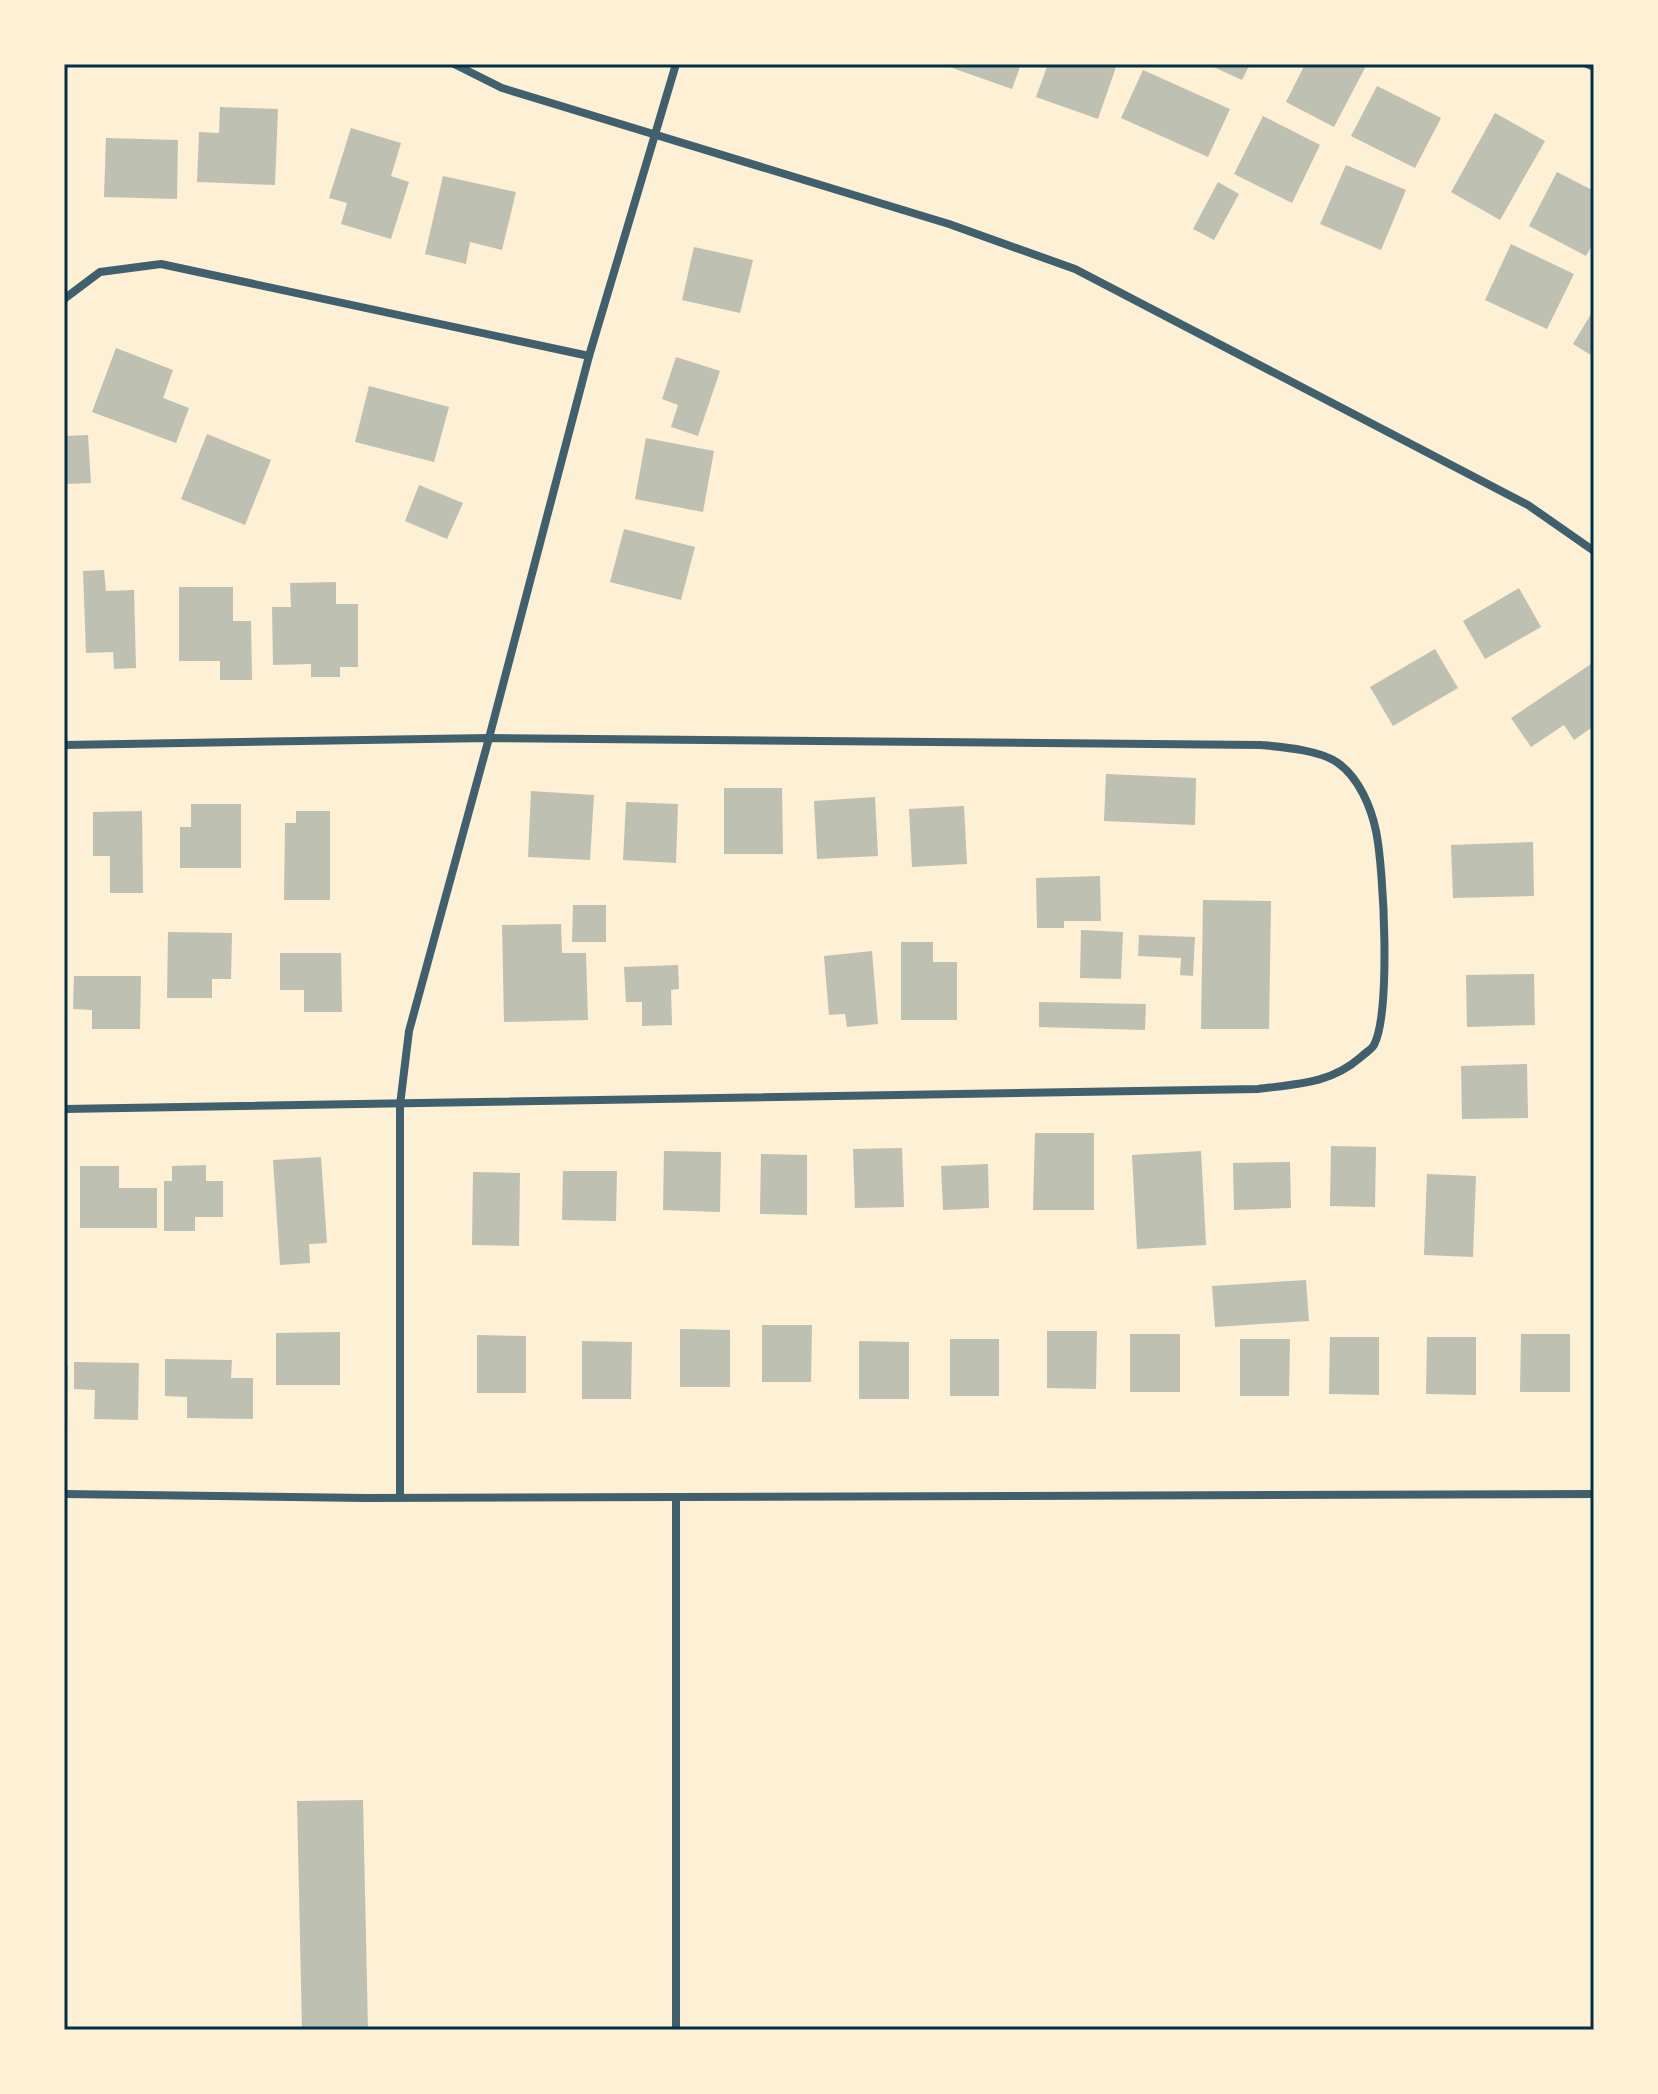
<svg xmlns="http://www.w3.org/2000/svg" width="1658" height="2094" font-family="Roboto,sans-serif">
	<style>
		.building { fill: #bec0b2 }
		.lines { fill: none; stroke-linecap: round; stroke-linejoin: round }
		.minor { stroke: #3f606c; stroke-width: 8 }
		.neatline { fill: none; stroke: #003049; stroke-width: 3 }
	</style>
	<rect width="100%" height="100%" fill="#fdf0d5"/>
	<g class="building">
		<path d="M941,64H1021L1012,89Z"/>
		<path d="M1048,64H1117L1098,119L1036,97Z"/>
		<path d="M1207,64H1250L1242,80Z"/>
		<path d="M1305,64H1367L1334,127L1286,102Z"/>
		<path d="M1143,70L1230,109L1208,157L1121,118Z"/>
		<path d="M1377,86L1441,118L1415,168L1351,136Z"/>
		<path d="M220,107L278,109L275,185L197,182L199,132L219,133Z"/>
		<path d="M1495,113L1545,141L1500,220L1451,192Z"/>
		<path d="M1263,116L1320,145L1292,203L1234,174Z"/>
		<path d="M351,128L401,143L391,176L409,182L391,239L341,224L347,203L329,198Z"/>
		<path d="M106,138L178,140L177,199L104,197Z"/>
		<path d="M1346,165L1406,190L1381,250L1320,224Z"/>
		<path d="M1557,172L1594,191V241L1586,256L1529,226Z"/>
		<path d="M443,176L516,192L502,250L470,242L466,264L425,254Z"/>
		<path d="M1218,182L1239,194L1214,240L1193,229Z"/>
		<path d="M1511,244L1574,274L1547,329L1485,300Z"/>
		<path d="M694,247L753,260L740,313L682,300Z"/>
		<path d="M1594,309V357L1573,344Z"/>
		<path d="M116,348L173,370L163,398L189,408L176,443L92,412Z"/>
		<path d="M676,357L720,371L698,436L671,427L678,405L662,399Z"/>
		<path d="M369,386L449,407L434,462L355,442Z"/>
		<path d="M207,434L271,460L245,525L181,499Z"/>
		<path d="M88,435L91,483L64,484V436Z"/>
		<path d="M646,438L714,451L703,512L635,499Z"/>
		<path d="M419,485L463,503L447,539L405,521Z"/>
		<path d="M624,529L695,547L681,600L610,582Z"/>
		<path d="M104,570L106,591L134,590L136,668L114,669L113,652L86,653L83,571Z"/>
		<path d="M336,582V604H358V667H340V677H311V664L273,665L272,607H291L290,583Z"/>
		<path d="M179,587H233V621H251L252,680H220V661H179Z"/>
		<path d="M1519,588L1541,627L1485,659L1463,621Z"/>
		<path d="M1435,649L1458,688L1393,726L1370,687Z"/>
		<path d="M1594,662V726L1574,740L1564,725L1531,747L1511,718Z"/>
		<path d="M1106,774L1196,778L1195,825L1104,821Z"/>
		<path d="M724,788H782L783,854H724Z"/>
		<path d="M531,791L594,795L590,860L528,857Z"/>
		<path d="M875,797L878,856L817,859L814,801Z"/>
		<path d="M626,802L678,804L676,863L623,860Z"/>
		<path d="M191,804H241V868H180V827H191Z"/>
		<path d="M964,806L967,864L912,867L909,809Z"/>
		<path d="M142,811L143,893H110V856H93V812Z"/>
		<path d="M296,811H330V900H284L285,823H296Z"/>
		<path d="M1533,842L1534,896L1453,898L1451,845Z"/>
		<path d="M1100,876L1101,921H1064V928H1037L1036,878Z"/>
		<path d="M1203,900L1271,901L1269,1029H1201Z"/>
		<path d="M573,905H606V942H572Z"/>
		<path d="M561,924L562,953H586L588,1020L504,1022L502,925Z"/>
		<path d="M1081,930L1123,932L1121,979L1080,978Z"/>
		<path d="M168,932L232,933L231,979H212V998H167Z"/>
		<path d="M1139,935L1195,937L1193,976L1180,975L1181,958L1138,956Z"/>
		<path d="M901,942H933V962H957V1020H901Z"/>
		<path d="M872,951L878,1024L847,1027L845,1014L829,1015L824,956Z"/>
		<path d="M280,953H341L342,1012H304V990H280Z"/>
		<path d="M678,965L679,989L671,990L672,1025L642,1026V1002H626L624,967Z"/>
		<path d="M1534,974L1535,1025L1467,1027L1466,975Z"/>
		<path d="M74,976H141L140,1029H92V1010L73,1009Z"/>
		<path d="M1039,1002L1146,1004L1145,1030L1039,1027Z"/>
		<path d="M1527,1064L1528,1118L1462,1119L1461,1066Z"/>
		<path d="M1035,1133H1094V1210H1033Z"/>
		<path d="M1331,1146L1376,1147L1375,1207L1330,1206Z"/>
		<path d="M902,1148L904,1207L855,1208L853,1149Z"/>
		<path d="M664,1151L721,1152L720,1212L663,1210Z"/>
		<path d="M1201,1151L1206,1245L1137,1249L1132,1155Z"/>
		<path d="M761,1154L807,1155V1215L760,1214Z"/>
		<path d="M321,1157L327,1243L309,1244L310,1263L280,1265L273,1160Z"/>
		<path d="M1290,1162L1291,1208L1234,1210L1233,1163Z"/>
		<path d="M988,1164L989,1208L943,1210L941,1166Z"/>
		<path d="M206,1165V1181H223V1217H195V1231H164V1181H172V1166Z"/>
		<path d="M80,1166H119V1188H157V1228H80Z"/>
		<path d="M563,1171H617L616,1221L562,1220Z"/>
		<path d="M473,1172L520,1173L519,1246L472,1245Z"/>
		<path d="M1427,1174L1476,1176L1473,1257L1424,1255Z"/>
		<path d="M1306,1280L1309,1321L1215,1327L1212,1286Z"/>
		<path d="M762,1325H812L811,1382H762Z"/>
		<path d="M680,1329L730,1330V1387H680Z"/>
		<path d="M1047,1331H1097L1096,1389L1047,1388Z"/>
		<path d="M340,1332V1385H276V1333Z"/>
		<rect x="1130" y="1334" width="50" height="58"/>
		<path d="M1521,1334H1570V1392H1520Z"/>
		<path d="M477,1335L526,1336V1393H477Z"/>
		<path d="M1330,1337H1379V1395L1329,1394Z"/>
		<path d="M1427,1337H1476V1395L1426,1394Z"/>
		<rect x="950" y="1339" width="49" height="57"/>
		<path d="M1240,1339H1290L1289,1396H1240Z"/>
		<path d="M582,1341L632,1342L631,1399H582Z"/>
		<path d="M859,1341L909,1342V1399H859Z"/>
		<path d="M165,1359L232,1360L231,1378H253V1419L187,1418V1397L165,1396Z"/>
		<path d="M74,1362L139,1363L138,1420L94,1419L95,1390L74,1389Z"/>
		<path d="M64,1366H68L67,1430H64Z"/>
		<path d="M363,1800L368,2030H302L297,1801Z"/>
	</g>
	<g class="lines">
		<g class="minor">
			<path d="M454,64L502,88L949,224L1075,269L1528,505L1594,551"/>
			<path d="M1587,64L1594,67"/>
			<path d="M64,299L100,272L161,264L589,356"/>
			<path d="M64,745L489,738L1261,745C1282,747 1321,750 1338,763C1359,778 1371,807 1376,831C1384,870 1391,1012 1374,1045C1372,1049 1365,1053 1361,1057C1330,1084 1297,1084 1258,1089L64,1109"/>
			<path d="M64,1494L366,1498L1594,1494"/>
			<path d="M400,1497V1105L409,1031L489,738L589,356L676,64"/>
			<path d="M676,2030V1497"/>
		</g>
	</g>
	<rect width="1658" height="2094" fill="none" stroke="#fdf0d5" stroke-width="132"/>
	<rect x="66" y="66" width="1526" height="1962" class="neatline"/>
</svg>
